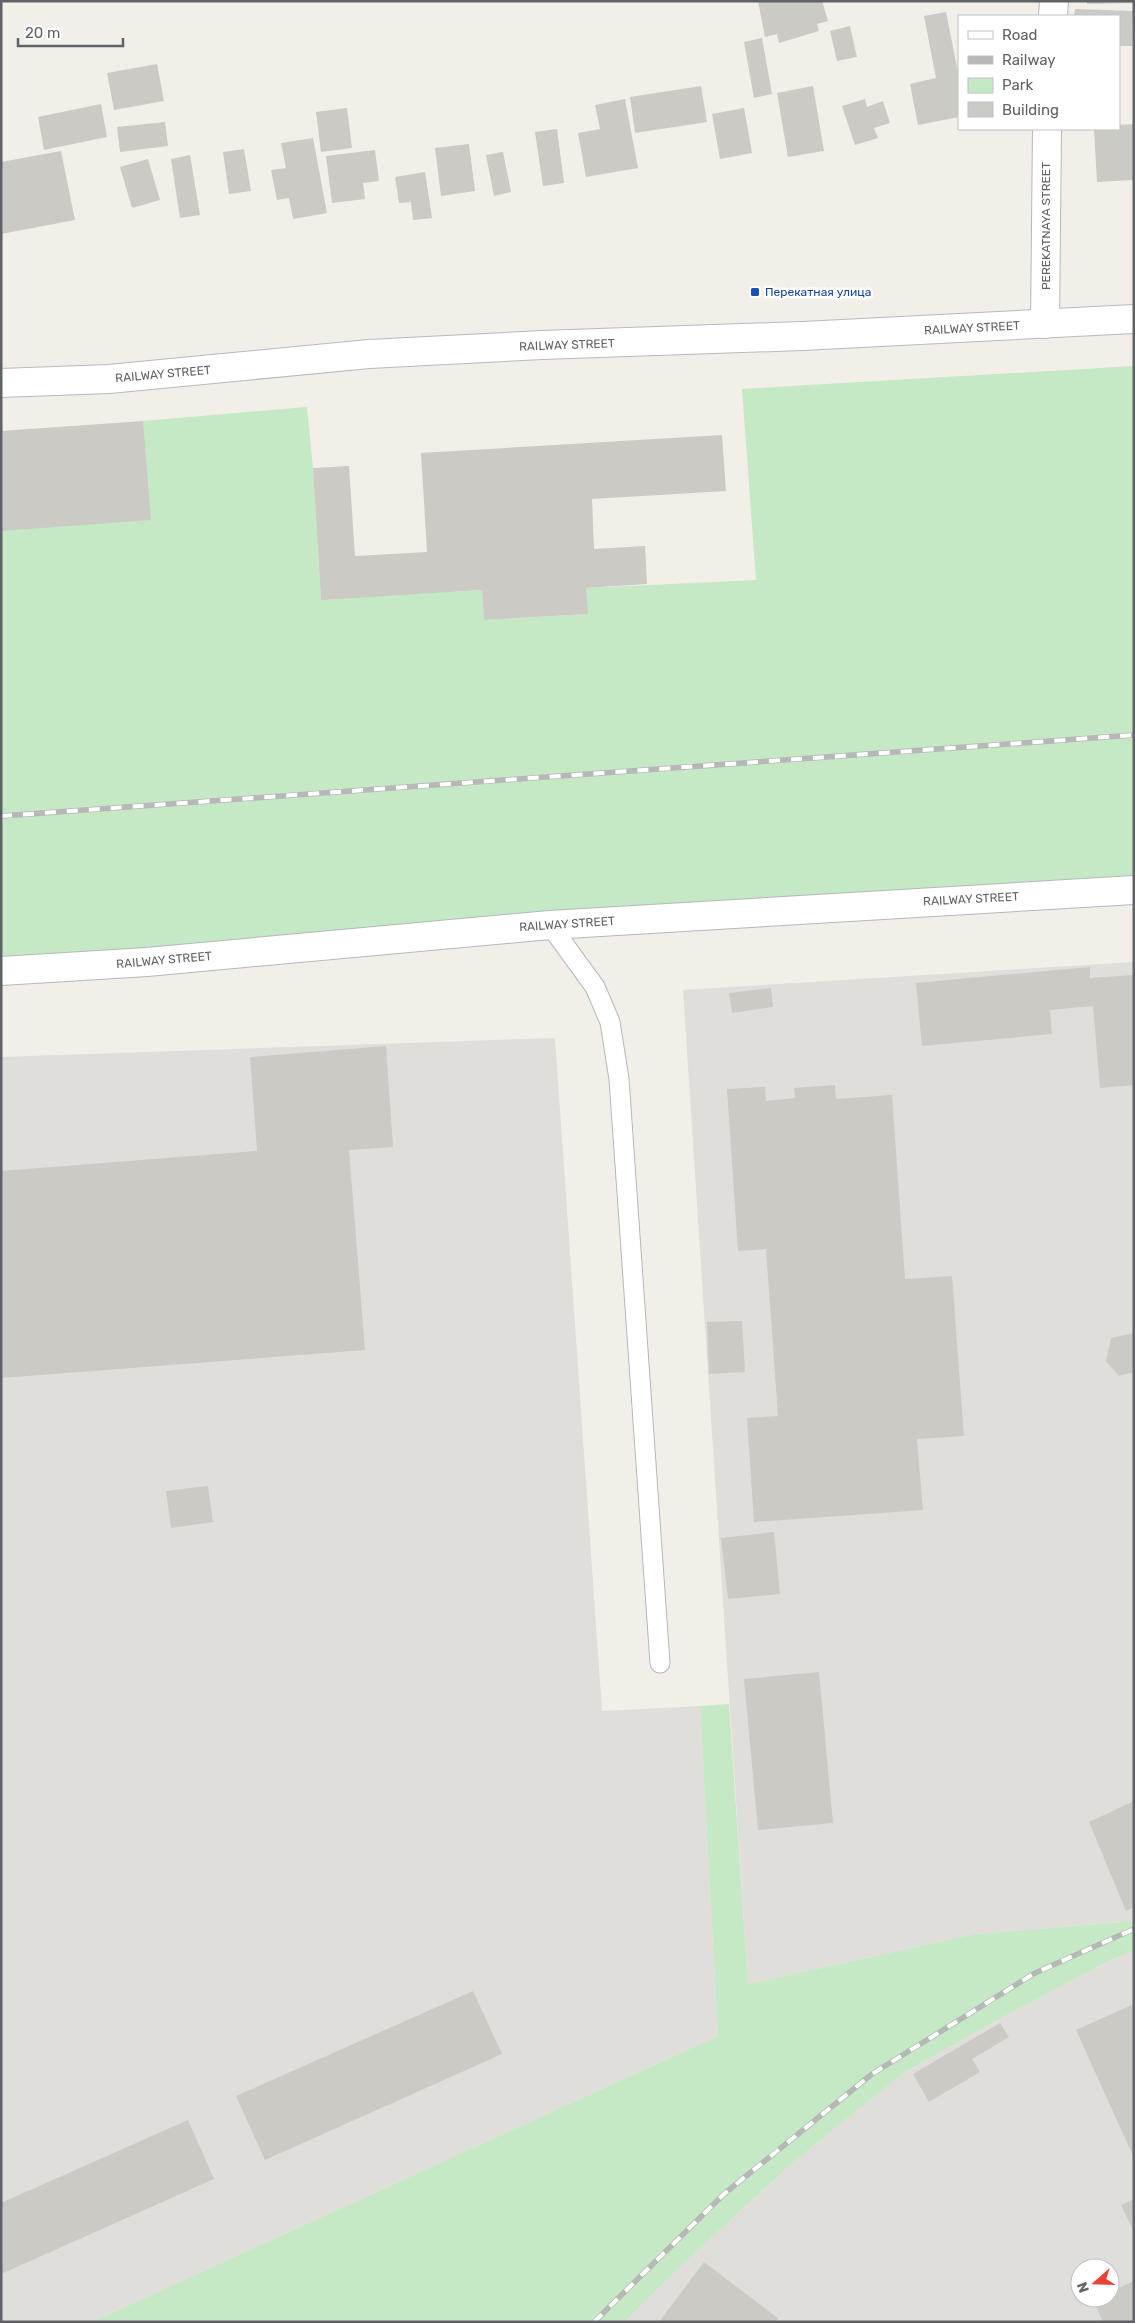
<svg xmlns="http://www.w3.org/2000/svg" width="1135" height="2323" font-family="Rubik,sans-serif">
	<style>
		.industrial { fill: #e0deda; fill-rule: evenodd }
		.green { fill: #c5e8c5 }
		.building { fill: #cccac5 }
		.lines { fill: none; stroke-linecap: round; stroke-linejoin: round }
		.lane-casing { stroke: #b5b8bc; stroke-width: 21 }
		.street-casing { stroke: #b5b8bc; stroke-width: 30 }
		.secondary-casing { stroke: #b6babf; stroke-width: 30 }
		.lane { stroke: #fff; stroke-width: 19 }
		.street { stroke: #fff; stroke-width: 28 }
		.secondary { stroke: #fff; stroke-width: 28 }
		.rail-casing { stroke: #b6b7b8; stroke-width: 5.5 }
		.rail { stroke: #fff; stroke-width: 4; stroke-dasharray: 11; stroke-linecap: butt }
		.transit-dot { fill: #1a4fb4; stroke: #fff; stroke-width: 2 }
		.labels { text-anchor: middle; stroke-width: 5; stroke-linejoin: round; paint-order: stroke }
		.street-label { font-size: 12px; fill: #5f6368; stroke: #fff }
		.transit-label { font-size: 12px; fill: #164399; stroke: #fff; text-anchor: start }
	</style>
	<rect width="100%" height="100%" fill="#f1efe8"/>
	<g class="industrial">
		<path d="M1134,962V1921L975,1934L748,1984L683,990Z"/>
		<path d="M555,1038L602,1711L700,1706L718,2036L92,2322H1V1057Z"/>
		<path d="M1134,1950V2322H624L700,2248L797,2159L902,2074L1001,2018L1105,1963ZM1080,2268H1110V2298H1080Z"/>
	</g>
	<g class="green">
		<path d="M1134,366V890L1,971V531L143,421L307,407L313,468L321,599L482,590L484,620L587,614L586,588L756,580L742,389Z"/>
		<path d="M729,1704L748,1984L975,1934L1134,1921V1950L1105,1963L1001,2018L902,2074L797,2159L700,2248L624,2322H92L718,2036L700,1706Z"/>
	</g>
	<g class="building">
		<path d="M758,1H822L828,21L817,24L819,31L779,43L777,34L765,37Z"/>
		<path d="M1087,1H1134V3L1087,4Z"/>
		<path d="M1075,9L1133,11L1132,46H1119V16H1074Z"/>
		<path d="M946,12L959,77V117L918,125L910,84L936,78L924,16Z"/>
		<path d="M850,26L857,57L837,61L830,31Z"/>
		<path d="M762,38L772,94L754,98L744,42Z"/>
		<path d="M157,64L164,101L114,110L107,73Z"/>
		<path d="M701,86L707,122L635,133L630,97Z"/>
		<path d="M813,86L824,151L788,157L777,93Z"/>
		<path d="M625,99L638,168L586,177L578,133L600,129L595,105Z"/>
		<path d="M865,99L867,107L883,101L890,123L874,128L878,138L855,145L842,106Z"/>
		<path d="M101,104L107,137L44,150L38,117Z"/>
		<path d="M347,108L352,148L321,152L316,112Z"/>
		<path d="M744,108L752,153L720,159L712,114Z"/>
		<path d="M165,122L168,146L120,152L117,127Z"/>
		<path d="M1134,124V180L1097,182L1094,129H1119V125Z"/>
		<path d="M557,129L564,183L543,186L535,132Z"/>
		<path d="M313,138L327,213L293,219L289,198L277,200L271,170L286,168L281,143Z"/>
		<path d="M469,144L475,191L441,196L435,148Z"/>
		<path d="M244,149L251,191L229,194L223,152Z"/>
		<path d="M375,150L379,181L363,183L365,199L332,203L326,156Z"/>
		<path d="M61,151L75,220L1,234V162Z"/>
		<path d="M503,152L511,192L494,196L486,155Z"/>
		<path d="M190,155L200,215L180,218L171,159Z"/>
		<path d="M148,159L160,200L132,208L120,167Z"/>
		<path d="M425,172L432,218L413,220L411,202L399,203L395,177Z"/>
		<path d="M143,421L151,520L1,531V431Z"/>
		<path d="M722,435L726,491L592,499L594,549L645,546L647,584L586,588L588,614L484,620L482,590L321,600L313,468L349,466L355,556L427,552L421,453Z"/>
		<path d="M1090,967V978L1134,975V1085L1100,1088L1093,1006L1050,1010L1052,1034L922,1046L916,983Z"/>
		<path d="M771,988L773,1007L732,1013L729,993Z"/>
		<path d="M386,1046L393,1147L349,1150L365,1350L1,1378V1171L257,1151L250,1057Z"/>
		<path d="M835,1085L836,1099L892,1095L905,1279L952,1276L964,1436L917,1439L923,1510L754,1522L747,1418L778,1416L766,1249L738,1251L727,1089L765,1087L766,1101L795,1098L794,1088Z"/>
		<path d="M742,1321L745,1372L709,1374L707,1322Z"/>
		<path d="M1134,1333V1372L1119,1376L1106,1361L1111,1338Z"/>
		<path d="M208,1486L213,1522L171,1528L166,1491Z"/>
		<path d="M774,1532L780,1594L728,1599L721,1538Z"/>
		<path d="M819,1672L833,1823L758,1830L744,1679Z"/>
		<path d="M1134,1801V1907L1126,1911L1089,1822Z"/>
		<path d="M473,1991L502,2054L265,2160L236,2096Z"/>
		<path d="M1134,2004V2158L1076,2030Z"/>
		<path d="M1000,2023L1009,2037L972,2059L980,2072L929,2102L913,2074Z"/>
		<path d="M188,2120L214,2179L1,2274V2203Z"/>
		<path d="M1134,2199V2232L1121,2205Z"/>
		<path d="M704,2262L778,2318L776,2322H659Z"/>
		<path d="M1134,2281V2322H1103L1093,2300L1110,2298V2292Z"/>
	</g>
	<g class="lines">
		<g class="lane-casing">
			<path id="lane" d="M550,925L595,987L610,1022L619,1079L660,1663"/>
		</g>
		<g class="street-casing">
			<g id="street">
				<path d="M1053,16L1054,1"/>
				<path d="M1045,324L1047,129"/>
				<path d="M1,971L147,962L550,925L1134,890"/>
			</g>
		</g>
		<g class="secondary-casing">
			<path id="secondary" d="M1,383L109,379L369,354L542,345L803,336L1134,319"/>
		</g>
		<use href="#lane" class="lane"/>
		<use href="#street" class="street"/>
		<use href="#secondary" class="secondary"/>
		<g class="rail-casing">
			<g id="rail">
				<path d="M1,816L1134,735"/>
				<path d="M594,2322L724,2194L872,2074L1035,1973L1134,1929"/>
			</g>
		</g>
		<use href="#rail" class="rail"/>
	</g>
	<rect class="transit-dot" x="750" y="287" width="10" height="10" rx="2.5"/>
	<g class="labels">
		<g class="street-label">
			<text transform="translate(1046 226) rotate(-90)" y="4">PEREKATNAYA STREET</text>
			<text transform="translate(972 328) rotate(-3)" y="4">RAILWAY STREET</text>
			<text transform="translate(567 345) rotate(-2)" y="4">RAILWAY STREET</text>
			<text transform="translate(163 374) rotate(-5)" y="4">RAILWAY STREET</text>
			<text transform="translate(971 899) rotate(-3)" y="4">RAILWAY STREET</text>
			<text transform="translate(567 924) rotate(-4)" y="4">RAILWAY STREET</text>
			<text transform="translate(164 960) rotate(-5)" y="4">RAILWAY STREET</text>
		</g>
		<g class="transit-label">
			<text x="765" y="296">Перекатная улица</text>
		</g>
	</g>
	<rect width="1135" height="2323" fill="none" stroke="#5f6368" stroke-width="5"/>
	<rect x="958" y="15" width="162" height="115" fill="#ffffff" stroke="#bfc1c3"/>
	<rect x="968" y="31" width="25" height="8" fill="#ffffff" stroke="#bfc1c3"/>
	<text x="1002" y="40" font-size="15" fill="#5f6368">Road</text>
	<rect x="968" y="56" width="25" height="8" fill="#b6b7b8" stroke="#bfc1c3"/>
	<text x="1002" y="65" font-size="15" fill="#5f6368">Railway</text>
	<rect x="968" y="78" width="25" height="15" fill="#c5e8c5" stroke="#bfc1c3"/>
	<text x="1002" y="90" font-size="15" fill="#5f6368">Park</text>
	<rect x="968" y="102" width="25" height="15" fill="#cccac5" stroke="#bfc1c3"/>
	<text x="1002" y="115" font-size="15" fill="#5f6368">Building</text>
	<g transform="translate(1095 2283) rotate(250)"><circle r="24" fill="#ffffff" stroke="#bfc1c3"/>
	<path d="M0-4L9 19L0 12L-9 19Z" fill="#ea4335"/>
	<text y="-8" font-size="14" font-weight="bold" text-anchor="middle" fill="#5f6368">N</text>
	</g>
	<path d="M18 38v8h105v-8" fill="none" stroke="#5f6368" stroke-width="2.5"/>
	<text x="25" y="38" font-size="15" fill="#5f6368" stroke="#ffffff" stroke-width="4" paint-order="stroke">20 m</text>
</svg>
